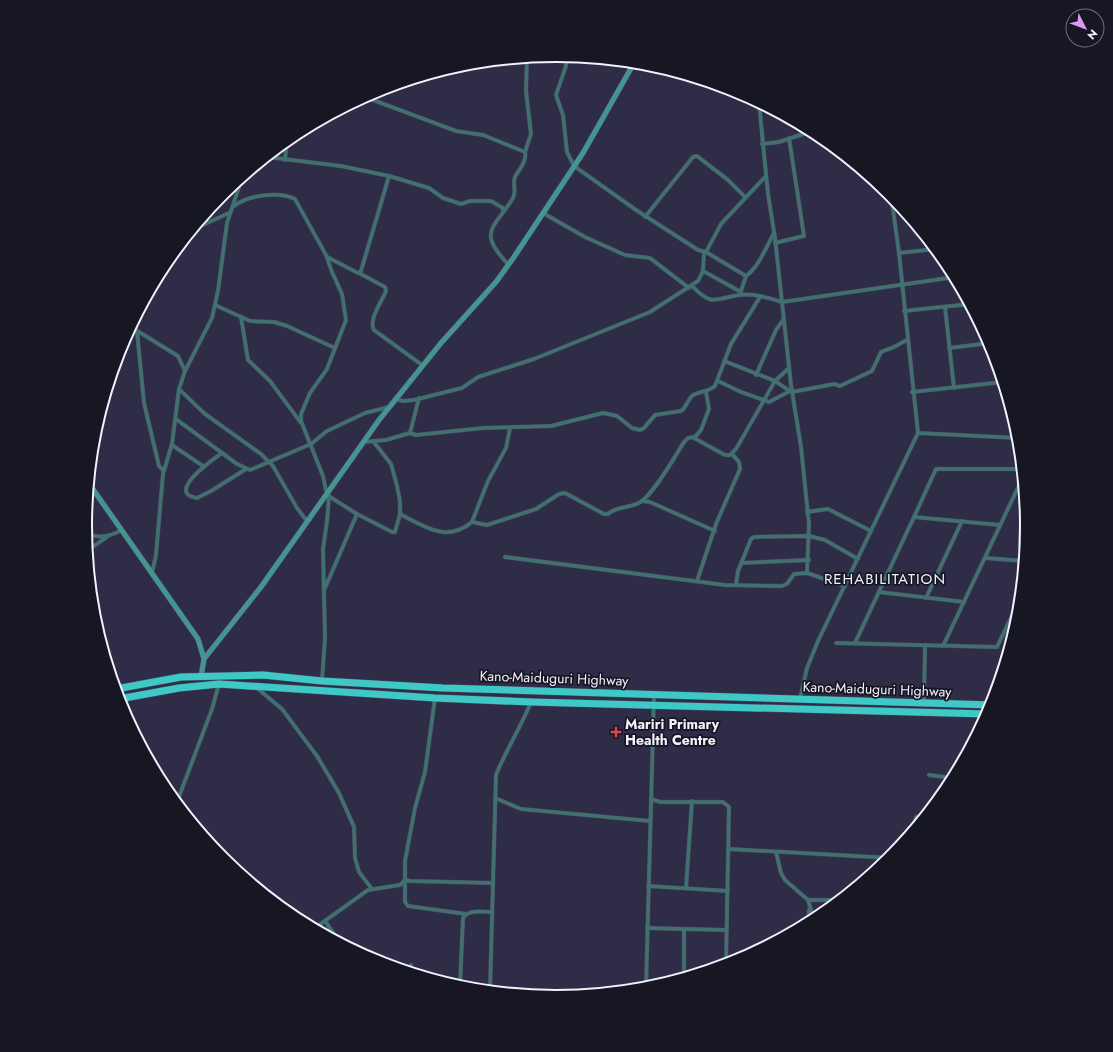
<svg xmlns="http://www.w3.org/2000/svg" width="1113" height="1052" font-family="Jost,sans-serif">
	<style>
		.lines { fill: none; stroke-linecap: round; stroke-linejoin: round }
		.street-casing { stroke: #494860; stroke-width: 4.5 }
		.secondary-casing { stroke: #494860; stroke-width: 6 }
		.highway-casing { stroke: #494860; stroke-width: 8 }
		.street { stroke: #41716f; stroke-width: 3.5 }
		.secondary { stroke: #449492; stroke-width: 5 }
		.highway { stroke: #3ec9c6; stroke-width: 7 }
		.health-dot { fill: #e0444e; stroke: #171623; stroke-width: 1.5 }
		.labels { text-anchor: middle; stroke-width: 3.5; stroke-linejoin: round; paint-order: stroke }
		.street-label { font-size: 14px; fill: #f2f2fd; stroke: #171623 }
		.poi-label { font-size: 14px; font-weight: bold; fill: #f2f2fd; stroke: #171623; text-anchor: start }
		.neighbourhood-label { font-size: 15px; letter-spacing: 1px; fill: #f2f2fd; stroke: #171623 }
		.rim { fill: none; stroke: #f2f2fd; stroke-width: 2 }
	</style>
	<rect width="100%" height="100%" fill="#2e2c47"/>
	<g class="lines">
		<g class="street-casing">
			<g id="street">
				<path d="M565,56L566,66L556,95L563,115L567,152L574,166L636,210L698,250L706,252L721,224L766,176"/>
				<path d="M365,97L456,131L483,135L525,152C527,162 519,169 515,177C512,183 517,191 513,198C495,228 476,231 508,264"/>
				<path d="M759,103L768,194L775,238L791,385L801,447L809,524L807,573"/>
				<path d="M762,144L779,142L812,131"/>
				<path d="M525,152L531,134L526,91L527,58"/>
				<path d="M267,157L341,166L389,176L429,188L443,198L461,204L470,201H491L503,208V211"/>
				<path d="M285,160L287,140"/>
				<path d="M891,195L899,253"/>
				<path d="M234,206C249,195 278,191 295,199L326,255L332,272L342,294L346,320L327,369L310,393L301,414V421L323,476L327,495L357,514L392,532H395L400,514V501L397,486L391,464L373,441"/>
				<path d="M543,213L585,237L625,255L650,258L689,288"/>
				<path d="M645,217L693,157L697,156L728,180L745,197"/>
				<path d="M194,229L229,213"/>
				<path d="M775,243L804,236L789,138"/>
				<path d="M706,252L746,276C759,267 766,247 774,233"/>
				<path d="M327,257L358,273L361,271L389,176"/>
				<path d="M703,271L741,292"/>
				<path d="M359,273L385,287L386,291C382,301 368,320 374,330L422,365"/>
				<path d="M692,286C713,307 713,299 739,295C752,293 770,298 782,302L955,277"/>
				<path d="M740,294L746,276"/>
				<path d="M215,305L250,321L274,322L287,326L335,348"/>
				<path d="M945,307L954,388"/>
				<path d="M904,311L970,304"/>
				<path d="M241,317L248,360L270,381L301,423"/>
				<path d="M131,327L178,356L185,371"/>
				<path d="M137,331L144,403L159,466L164,471"/>
				<path d="M949,348L990,343"/>
				<path d="M724,361L775,381L790,391"/>
				<path d="M756,375L776,330L783,320"/>
				<path d="M718,381L741,392L769,402L792,390"/>
				<path d="M179,389L205,414L261,454L273,466L297,508L307,521"/>
				<path d="M706,392L709,409L701,430L694,438L725,455H730L736,449L775,381L789,368"/>
				<path d="M792,392L834,384L840,386L872,371L881,352L894,347L907,340"/>
				<path d="M912,392L1003,382"/>
				<path d="M395,399L403,401L414,400L462,388L478,377L534,359L650,312L698,281L703,271L704,253"/>
				<path d="M176,419L237,464L250,470L311,444L327,431L365,413L389,407"/>
				<path d="M410,433L419,398"/>
				<path d="M918,433L899,253L935,249"/>
				<path d="M364,442L386,440L410,433L416,435L483,428L551,426L603,413L617,416L632,428L640,430L644,428L655,415L681,411C687,407 687,400 693,395C700,391 708,392 715,386L731,344L760,297"/>
				<path d="M172,445L203,466"/>
				<path d="M222,453C215,458 164,493 197,498L211,491L246,469"/>
				<path d="M642,501L650,502L715,531"/>
				<path d="M807,512L828,509L871,531"/>
				<path d="M400,514C425,527 447,543 472,522L488,481L506,448L510,428"/>
				<path d="M472,522L487,525L536,509L559,494L565,493L604,514H608C618,505 631,509 642,501C656,490 674,458 684,442L688,438L694,437"/>
				<path d="M1000,525L914,517L936,469H1022"/>
				<path d="M86,534C100,538 108,537 120,531"/>
				<path d="M88,550L107,537"/>
				<path d="M505,557L725,585L782,586L787,584L794,574L807,573L845,586"/>
				<path d="M985,558L1024,561"/>
				<path d="M741,563L809,560"/>
				<path d="M152,573L156,555L163,474L172,444L179,389L185,371L212,318L218,291L227,223L242,178"/>
				<path d="M697,581L716,524L740,469L739,462L733,455"/>
				<path d="M736,584L738,571L751,539L754,537L809,536L825,540L858,559"/>
				<path d="M325,588L357,514"/>
				<path d="M879,592L964,602"/>
				<path d="M926,598L962,521"/>
				<path d="M836,643L997,647L1020,599"/>
				<path d="M855,643L914,517"/>
				<path d="M943,646L1023,477"/>
				<path d="M322,681L325,638L323,549L327,521L329,496"/>
				<path d="M257,688L282,709L317,756L339,793L354,827L355,858L359,872L372,889"/>
				<path d="M435,698L425,772L415,808L405,861V902L408,906L466,914"/>
				<path d="M800,699L807,668L818,641L918,433L1019,438"/>
				<path d="M924,703L925,645"/>
				<path d="M929,775L953,778"/>
				<path d="M495,798L521,809L650,821"/>
				<path d="M651,799L660,802H723L729,807L726,964"/>
				<path d="M177,802L212,709L219,684"/>
				<path d="M913,831L916,817H924"/>
				<path d="M729,849L891,858"/>
				<path d="M776,852L781,873L785,880L808,900L814,920"/>
				<path d="M405,880L410,881L493,883"/>
				<path d="M648,886L728,891"/>
				<path d="M686,888L692,801"/>
				<path d="M808,900H840"/>
				<path d="M325,921L339,941"/>
				<path d="M809,923V910"/>
				<path d="M315,928L368,890L400,885L405,880"/>
				<path d="M647,928L684,929V977"/>
				<path d="M684,929L727,930"/>
				<path d="M411,972V965"/>
				<path d="M460,986L463,918C469,909 481,912 492,912"/>
				<path d="M646,988L654,695"/>
				<path d="M490,990L496,775C506,750 521,727 531,702"/>
			</g>
		</g>
		<g class="secondary-casing">
			<g id="secondary">
				<path d="M90,485L198,639L204,659"/>
				<path d="M201,677L204,659L261,587L379,420L441,343L496,282L514,257L583,153L634,63"/>
			</g>
		</g>
		<g class="highway-casing">
			<g id="highway">
				<path d="M116,689L181,677L263,675L322,681L443,688L992,705"/>
				<path d="M119,699L179,688L219,684L435,698L531,702L987,714"/>
			</g>
		</g>
		<use href="#street" class="street"/>
		<use href="#secondary" class="secondary"/>
		<use href="#highway" class="highway"/>
	</g>
	<path class="health-dot" d="M614 726h4v4h4v4h-4v4h-4v-4h-4v-4h4z"/>
	<g class="labels">
		<g class="street-label">
			<text transform="translate(554 678) rotate(2)" y="5">Kano-Maiduguri Highway</text>
			<text transform="translate(877 689) rotate(2)" y="5">Kano-Maiduguri Highway</text>
		</g>
		<g class="poi-label">
			<text x="625" y="729">Mariri Primary<tspan x="625" dy="16">Health Centre</tspan></text>
		</g>
		<g class="neighbourhood-label">
			<text x="885" y="584">REHABILITATION</text>
		</g>
	</g>
	<path d="M0 0H1113V1052H0ZM92 526a464 464 0 1 1 928 0a464 464 0 1 1-928 0Z" fill="#171623" fill-rule="evenodd"/>
	<path class="rim" d="M92 526a464 464 0 1 1 928 0a464 464 0 1 1-928 0Z"/>
	<g transform="translate(1085 28) rotate(132)"><circle r="19" fill="#171623" stroke="#6f6e7a"/>
	<path d="M0-3L7 15L0 10L-7 15Z" fill="#db99f5"/>
	<text y="-6" font-size="11" font-weight="bold" text-anchor="middle" fill="#f2f2fd">N</text>
	</g>
</svg>
